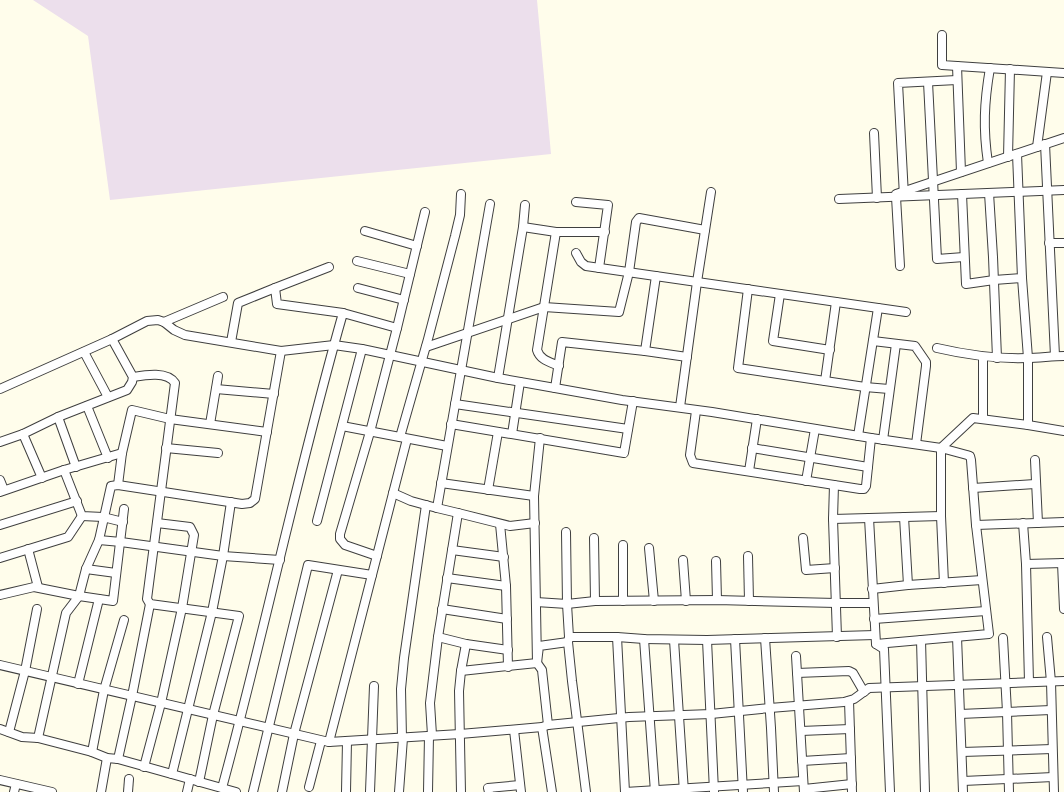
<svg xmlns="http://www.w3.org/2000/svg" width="1064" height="792" font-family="Literata,serif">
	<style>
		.industrial { fill: #ecdfec }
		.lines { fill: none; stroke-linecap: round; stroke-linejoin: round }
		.minor-casing { stroke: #3f3f3f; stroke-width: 10 }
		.minor { stroke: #fff; stroke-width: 8 }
	</style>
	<rect width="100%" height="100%" fill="#fffdeb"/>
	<path class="industrial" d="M33,0H537L551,154L110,200L88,36Z"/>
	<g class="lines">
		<g class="minor-casing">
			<g id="minor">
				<path d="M942,35V65L1064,73"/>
				<path d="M957,66L961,172"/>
				<path d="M928,82L937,259L964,257"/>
				<path d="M874,133L877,198"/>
				<path d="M1045,144L1055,356"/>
				<path d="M1037,147L1047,72"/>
				<path d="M1017,154L1022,278L1028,358V425"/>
				<path d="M1008,157L1010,69"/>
				<path d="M988,163C983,129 984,103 990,68"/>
				<path d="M989,193L993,257L997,358"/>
				<path d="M896,194L1064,138"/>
				<path d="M962,194L966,284L994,280L1022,278"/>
				<path d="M904,196L898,83L957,80"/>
				<path d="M896,197L900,266"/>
				<path d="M839,199L1064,190"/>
				<path d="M576,202L608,205L599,268"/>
				<path d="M523,227L556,232H605"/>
				<path d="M365,231L417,246"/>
				<path d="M556,232L537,350C540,360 550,362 559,366"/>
				<path d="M1049,243H1064"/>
				<path d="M576,253L581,262L586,266L906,312"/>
				<path d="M357,261L410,274"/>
				<path d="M275,288L329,267"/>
				<path d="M358,288L404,300"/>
				<path d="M748,289L738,368L865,387L889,389"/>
				<path d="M780,294L773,341L830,350"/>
				<path d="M164,322L223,297"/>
				<path d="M397,328L425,212"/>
				<path d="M873,341L915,346L926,362V366L916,444"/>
				<path d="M231,342L238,303L275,288L277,304L343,313"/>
				<path d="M426,347L544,307L619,312L629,272L636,222L639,218L705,230"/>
				<path d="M937,348C967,355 996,359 1027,358C1039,358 1052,356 1064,356"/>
				<path d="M645,351L656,276"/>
				<path d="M84,352L108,397"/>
				<path d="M983,357V419"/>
				<path d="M133,377C145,375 167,371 175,383L147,599L150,604L239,616L213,715L199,782"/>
				<path d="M498,378L523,227L525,205"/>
				<path d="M825,381L836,302"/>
				<path d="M555,388L562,342L645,351L687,357"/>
				<path d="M0,389L112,339L147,321L158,320L164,322L174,330L185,335L281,351L334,345L362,349L498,378L555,388L622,400L712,412L871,438L941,448L967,455L970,456L971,460L976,525L989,634L876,644"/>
				<path d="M216,389L274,394"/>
				<path d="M455,404L628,429"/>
				<path d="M87,406L108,458"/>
				<path d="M680,407L697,282L711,192"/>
				<path d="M696,411L690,455L693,463L860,489H864L866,486L871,438"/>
				<path d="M58,417L76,467"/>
				<path d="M210,424L218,376"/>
				<path d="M451,424L624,453L633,401"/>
				<path d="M342,426L447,446"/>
				<path d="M23,434L42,478"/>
				<path d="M512,434L520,382"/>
				<path d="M858,436L878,308"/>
				<path d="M400,437L428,339L455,236L460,215L461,194"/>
				<path d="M540,438L534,496L537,663L542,670L548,725"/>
				<path d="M883,440L896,344"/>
				<path d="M0,442L23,434L58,417L127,390L132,382L133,377L112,339"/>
				<path d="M166,448L218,453"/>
				<path d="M752,448L868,467"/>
				<path d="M1035,460L1038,523"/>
				<path d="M64,470L82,516L103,517L123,522"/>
				<path d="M749,471L757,419"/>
				<path d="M0,480L4,490"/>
				<path d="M806,481L815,429"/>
				<path d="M441,483L534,496"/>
				<path d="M118,485L122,453L132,410L170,419L267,432"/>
				<path d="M834,485L833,519L837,637"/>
				<path d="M973,488L1035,484"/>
				<path d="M488,490L498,432"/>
				<path d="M0,492L64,470L122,453"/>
				<path d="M393,493L411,501L437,508L458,513L510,526L535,523"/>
				<path d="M437,508L490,204"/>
				<path d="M904,517L908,585"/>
				<path d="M869,518L876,644L884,649L890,792"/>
				<path d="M833,519L941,516"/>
				<path d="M317,521L362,349"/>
				<path d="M1023,523L1026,564L1029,682"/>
				<path d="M500,524L506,586L508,667"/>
				<path d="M0,525L77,501"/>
				<path d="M976,525L1064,522"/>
				<path d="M566,532L567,604L569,637L568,642L572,681L586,792"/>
				<path d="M594,538L595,601"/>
				<path d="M803,538L806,570L835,568"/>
				<path d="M99,540L121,542L223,556L280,560"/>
				<path d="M649,548L654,601"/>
				<path d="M28,549L38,587"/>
				<path d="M452,550L504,557"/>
				<path d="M748,556L749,601"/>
				<path d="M0,558L68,537L82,516"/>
				<path d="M683,560L686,601"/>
				<path d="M716,561L717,600"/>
				<path d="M1062,563L1064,609"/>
				<path d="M1026,564L1064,563"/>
				<path d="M86,569L116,573"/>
				<path d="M447,578L506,586"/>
				<path d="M944,583L941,516V448L973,418L1028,425L1064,431"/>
				<path d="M872,589L908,585L982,580"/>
				<path d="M0,595L34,587L79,596L113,601L124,509"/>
				<path d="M623,601V545"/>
				<path d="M536,602L567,604L595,601L717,600L836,603H873"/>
				<path d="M442,609L507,619"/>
				<path d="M874,619L986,611"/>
				<path d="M438,637L466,644L508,650"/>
				<path d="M569,637H617L644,639L707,640L875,635"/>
				<path d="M617,637L625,792"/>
				<path d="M957,637L963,792"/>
				<path d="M1047,637L1051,682L1054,792"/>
				<path d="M765,638L771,728L774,792"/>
				<path d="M1003,638L1007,712L1009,792"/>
				<path d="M644,639L655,792"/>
				<path d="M735,639L743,792"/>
				<path d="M674,640L684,792"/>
				<path d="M707,640L714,791"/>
				<path d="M921,640L925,792"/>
				<path d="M796,656L804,792"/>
				<path d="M0,665L329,742L460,734L542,727L548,725L629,717L711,714L770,708L844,702L854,699L869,688L1064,681"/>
				<path d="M461,671L537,663L539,646L568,642"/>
				<path d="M797,673L849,671L853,673L864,692"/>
				<path d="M78,684L99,599"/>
				<path d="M849,701L852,792"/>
				<path d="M960,714L1051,710"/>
				<path d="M542,727L552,792"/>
				<path d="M0,729L22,737L38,738L92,752L107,758L118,759L236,792"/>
				<path d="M514,730L521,792"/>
				<path d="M801,731L850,729"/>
				<path d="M9,732L25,671L37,609"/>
				<path d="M432,735L430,703L438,637L458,513"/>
				<path d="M38,738L66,613L79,596L86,569L99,540L111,486L118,485L242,504L250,503L255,499L281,351"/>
				<path d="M402,738L401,689L404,658L426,505"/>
				<path d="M329,742L407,439"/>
				<path d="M92,752L104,690L124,620"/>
				<path d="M962,752L1052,749"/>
				<path d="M118,759L132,696L150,604"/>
				<path d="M802,761L851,758"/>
				<path d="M144,767L161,703L182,608L194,535L190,527L157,523"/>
				<path d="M172,774L212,612L223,556L231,502"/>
				<path d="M0,780L52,792"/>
				<path d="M963,781L1053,777"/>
				<path d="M309,787L321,741"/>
				<path d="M222,788C265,630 298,470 343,313L397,328L370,432L340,534V539L345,545L377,556"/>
				<path d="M804,789L852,784"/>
				<path d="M14,792L16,784"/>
				<path d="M101,792L107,758"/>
				<path d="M128,792L129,779"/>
				<path d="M187,792L190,779"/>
				<path d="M253,792L308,565L372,575"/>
				<path d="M282,792L294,734L338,570"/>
				<path d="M346,792L347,741"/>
				<path d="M370,792L374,686"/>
				<path d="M399,792L403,738"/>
				<path d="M428,792L429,736"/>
				<path d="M461,792L459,691L461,671L466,644"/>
				<path d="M489,792L488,788L520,785"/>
				<path d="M625,792L803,781"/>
			</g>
		</g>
		<use href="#minor" class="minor"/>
	</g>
</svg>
